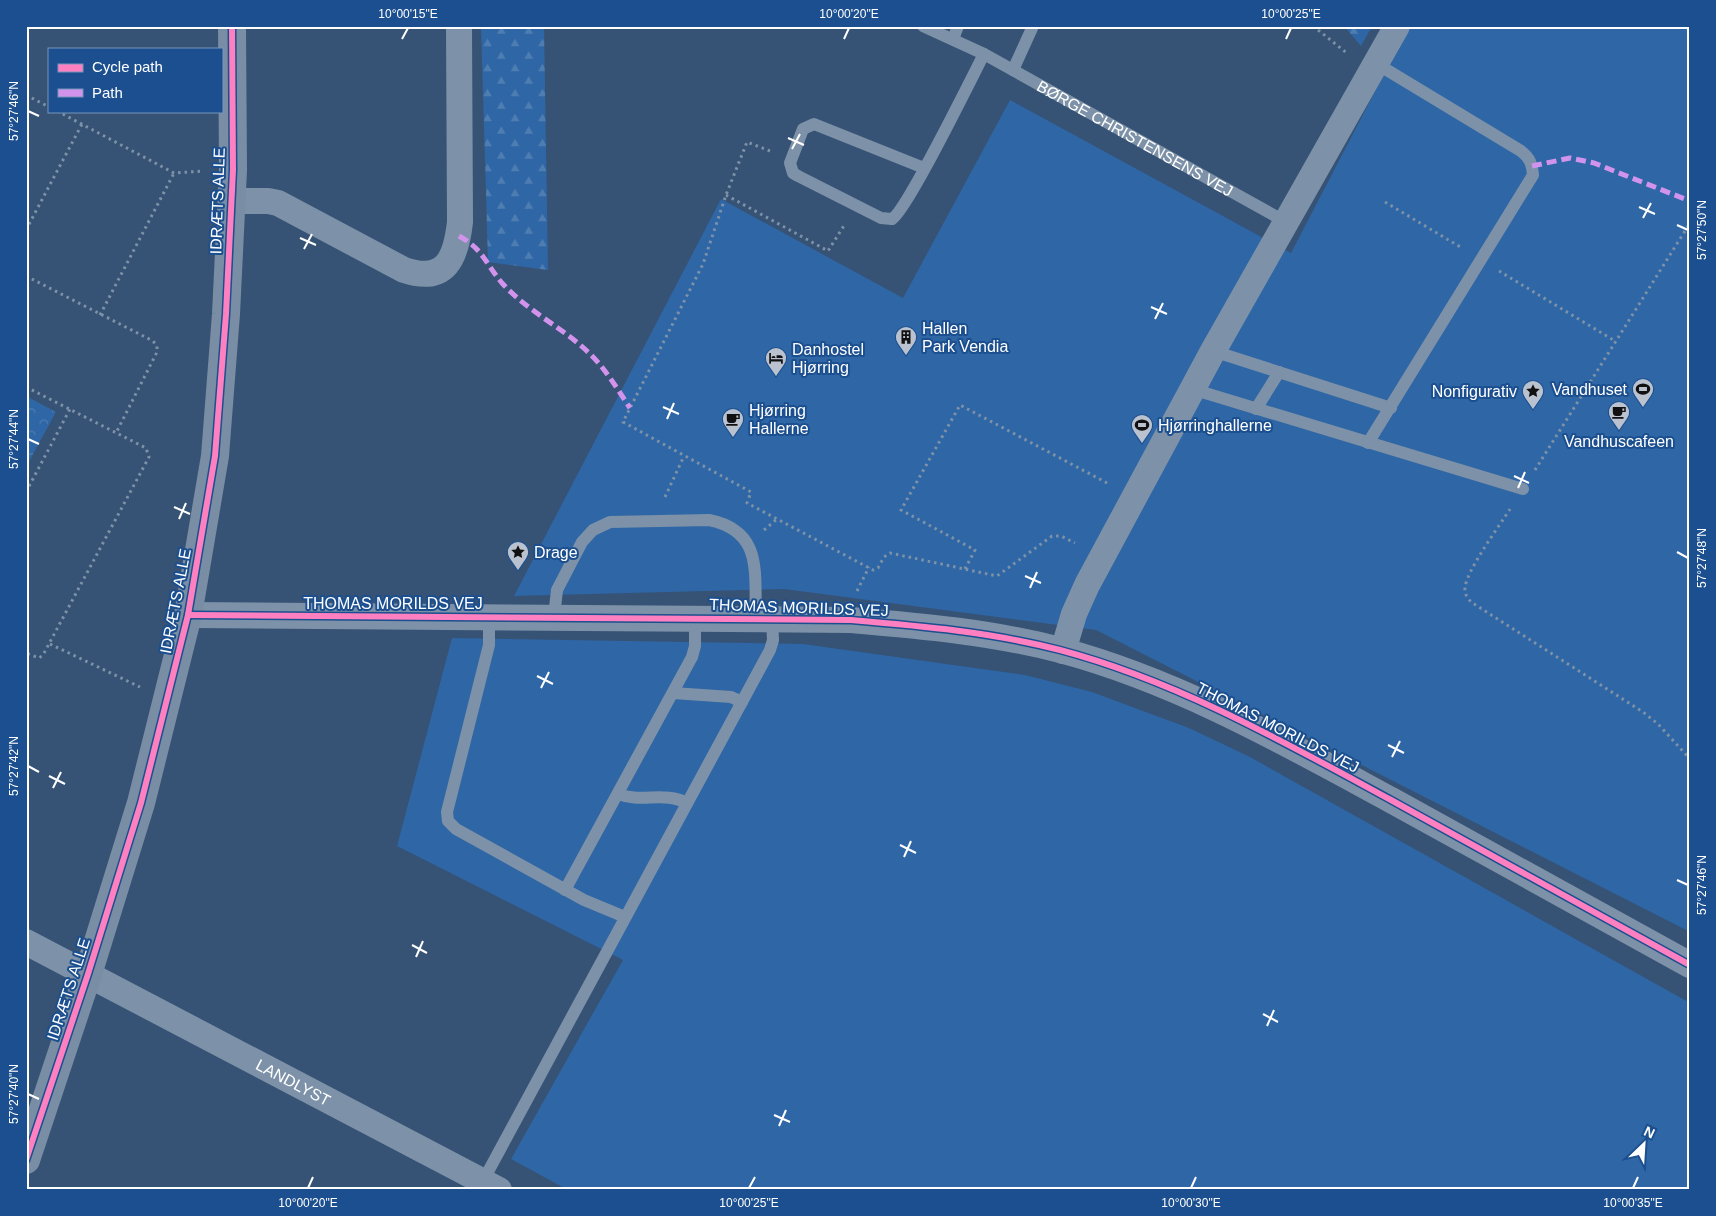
<svg xmlns="http://www.w3.org/2000/svg" width="1716" height="1216" font-family="Helvetica,sans-serif">
	<style>
		.forest { fill: url(#forest-firs) }
		.park { fill: url(#park-crowns) }
		.pitch { fill: #2f66a5 }
		.lines { fill: none; stroke-linecap: round; stroke-linejoin: round }
		.path { stroke: #7d92a8; stroke-width: 3; stroke-dasharray: 2.5 4; stroke-linecap: butt }
		.lane { stroke: #7d92a8; stroke-width: 12 }
		.street { stroke: #7d92a8; stroke-width: 26 }
		.secondary { stroke: #798da4; stroke-width: 28 }
		.quiet { stroke: #d193ec; stroke-width: 5; stroke-dasharray: 10 5; stroke-linecap: butt }
		.cycleway-casing { stroke: #1b4f8f; stroke-width: 9 }
		.cycleway { stroke: #ff80c0; stroke-width: 6 }
		.ticks { fill: none; stroke: #fff; stroke-width: 2 }
		.labels { text-anchor: middle; stroke-width: 4; stroke-linejoin: round; paint-order: stroke }
		.street-label { font-size: 16px; fill: #fff; stroke: #1b4f8f }
		.poi-label { font-size: 16px; fill: #fff; stroke: #1b4f8f; text-anchor: start }
		.neatline { fill: none; stroke: #fff; stroke-width: 2 }
		.ticks-label { font-size: 12px; text-anchor: middle; fill: #fff }
	</style>
	<defs>
		<pattern id="forest-firs" width="22" height="20" patternUnits="userSpaceOnUse" patternTransform="scale(1.25)"><rect width="22" height="20" fill="#2f66a5"/><path d="M5 1l3.5 6h-7zM16 11l3.5 6h-7z" fill="#4e7db2"/></pattern>
		<pattern id="park-crowns" width="20" height="18" patternUnits="userSpaceOnUse" patternTransform="scale(1.25)"><rect width="20" height="18" fill="#2f66a5"/><path d="M2 6a3 3 0 1 1 6 0M12 15a3 3 0 1 1 6 0" fill="none" stroke="#4e7db2"/></pattern>
	</defs>
	<rect width="100%" height="100%" fill="#365274"/>
	<g class="forest">
		<path d="M481,26H544L548,270L488,262Z"/>
		<path d="M1344,26H1372L1361,46Z"/>
	</g>
	<path class="park" d="M26,396L56,412L26,467Z"/>
	<g class="pitch">
		<path d="M1409,26H1690V932L1096,630L784,589L514,596L721,199L903,298L1010,100L1291,253Z"/>
		<path d="M452,638L803,644L1025,675L1092,692L1189,728L1250,757L1690,1003V1190H568L511,1159L623,960L397,846Z"/>
	</g>
	<g class="lines">
		<g class="path">
			<path d="M1313,26L1348,54"/>
			<path d="M26,95L49,107"/>
			<path d="M57,111L174,173L204,171"/>
			<path d="M770,151L747,142L726,195L703,264L623,422L751,492L747,503L873,570L878,568L884,557L890,553L997,576L1052,536H1061L1075,543"/>
			<path d="M726,195L828,251L845,224"/>
			<path d="M1385,202L1462,248"/>
			<path d="M26,230L82,124"/>
			<path d="M1499,271L1615,341"/>
			<path d="M26,276L153,341L157,346V352L116,433"/>
			<path d="M100,315L174,173"/>
			<path d="M26,387L146,448L149,457L43,655L39,658L26,653"/>
			<path d="M1535,470L1690,223"/>
			<path d="M26,492L70,409"/>
			<path d="M665,497L684,456"/>
			<path d="M1510,509C1500,525 1466,571 1465,588C1464,594 1468,598 1471,602L1643,712L1658,724L1690,759"/>
			<path d="M764,530L777,519"/>
			<path d="M965,569L975,550L901,510L960,405L1109,484"/>
			<path d="M857,591L869,567"/>
			<path d="M50,644L140,687"/>
		</g>
		<g class="lane">
			<path id="s1" d="M923,26L984,54L1286,222"/>
			<path d="M953,39L958,26"/>
			<path d="M1013,70L1033,26"/>
			<path d="M924,168L814,124L803,129L790,163L793,173L798,176L881,218L892,219C907,210 971,79 984,54"/>
			<path d="M1213,351L1391,408"/>
			<path d="M1192,389L1523,489"/>
			<path d="M1256,409L1279,372"/>
			<path d="M1368,443L1533,175C1532,164 1530,158 1521,151L1377,64"/>
			<path d="M489,617V645L447,812L448,821L456,829L584,900L625,917"/>
			<path d="M554,617L557,590L582,542L593,530L610,522L709,520C764,531 754,574 756,618"/>
			<path d="M673,693L731,697L742,702"/>
			<path d="M618,794C641,803 665,791 687,803"/>
			<path d="M565,890L692,657L695,646V617"/>
			<path d="M483,1181L770,650L773,640L772,618"/>
		</g>
		<g class="street">
			<path d="M232,201H268L278,203L404,270C446,284 456,258 460,222L459,26"/>
			<path d="M188,615L851,620C921,626 991,632 1060,650C1177,681 1286,743 1391,800C1490,855 1590,910 1690,965"/>
			<path d="M1063,651L1074,614L1087,585L1213,351L1397,26"/>
			<path id="s2" d="M26,942L499,1190"/>
		</g>
		<path class="secondary" d="M26,1160L88,974L141,803L188,615L215,456L226,314L233,170L232,26"/>
		<g class="quiet">
			<path d="M1532,166L1570,158L1594,163L1690,201"/>
			<path d="M459,236C484,250 485,263 502,283C527,311 562,327 589,353C605,368 618,390 630,408"/>
		</g>
		<g class="cycleway-casing">
			<g id="cycleway">
				<path d="M188,615L851,620C921,626 991,632 1060,650C1177,681 1286,743 1391,800C1490,855 1590,910 1690,965"/>
				<path d="M26,1160L88,974L141,803L188,615L215,456L226,314L233,170L232,26"/>
			</g>
		</g>
		<use href="#cycleway" class="cycleway"/>
	</g>
	<path class="ticks" d="M402,39L408,28M844,39L849,28M1286,39L1291,28M28,111L39,116M788,138L804,145M792,149L800,134M1639,207L1655,214M1643,218L1651,203M1677,225L1688,230M300,238L316,245M304,249L312,234M1151,307L1167,314M1155,319L1163,303M663,407L679,414M667,419L674,403M28,439L39,444M1514,476L1529,483M1518,488L1525,472M174,507L190,514M179,519L186,503M1677,552L1688,558M1025,576L1041,583M1030,588L1037,572M537,676L553,684M541,688L549,672M1388,745L1404,753M1392,757L1400,741M28,766L39,772M49,776L65,784M53,788L61,772M900,845L916,853M904,857L911,841M1677,880L1688,885M412,945L427,953M416,957L423,941M1263,1014L1278,1022M1267,1026L1274,1010M28,1094L39,1099M774,1115L790,1122M779,1126L786,1110M308,1188L313,1177M749,1188L755,1177M1191,1188L1196,1177M1633,1188L1638,1177"/>
	<defs>
		<g id="building-pin" transform="scale(1.125)"><path d="M0 17L-7.5 6A9.5 9.5 0 1 1 7.5 6Z" fill="#b9c2ce" stroke="#1b4f8f"/><path d="M-4-6H4V6H1V3H-1V6H-4ZM-2.5-4.3h1.7v1.8h-1.7ZM.8-4.3h1.7v1.8H.8ZM-2.5-1h1.7V.8h-1.7ZM.8-1h1.7V.8H.8Z" fill="#111"/></g>
		<g id="hotel-pin" transform="scale(1.125)"><path d="M0 17L-7.5 6A9.5 9.5 0 1 1 7.5 6Z" fill="#b9c2ce" stroke="#1b4f8f"/><path d="M-6-4.5h1.5V1H6V5H4.5V3h-9V5H-6ZM-4 0a1.8 1.8 0 1 1 3.6 0ZM.5 0V-2.5h3Q6-2.5 6 0Z" fill="#111"/></g>
		<g id="stadium-pin" transform="scale(1.125)"><path d="M0 17L-7.5 6A9.5 9.5 0 1 1 7.5 6Z" fill="#b9c2ce" stroke="#1b4f8f"/><path d="M0-5a6.5 5 0 1 0 0 10a6.5 5 0 1 0 0-10ZM-3.5-1.8h7v3.6h-7Z" fill="#111"/></g>
		<g id="sight-pin" transform="scale(1.125)"><path d="M0 17L-7.5 6A9.5 9.5 0 1 1 7.5 6Z" fill="#b9c2ce" stroke="#1b4f8f"/><path d="M0-6L1.8-2.2L6-1.7L2.9 1.2L3.7 5.4L0 3.3L-3.7 5.4L-2.9 1.2L-6-1.7L-1.8-2.2Z" fill="#111"/></g>
		<g id="cafe-pin" transform="scale(1.125)"><path d="M0 17L-7.5 6A9.5 9.5 0 1 1 7.5 6Z" fill="#b9c2ce" stroke="#1b4f8f"/><path d="M-5.5-4.5H6V0H3Q3 3.5 0 3.5H-2.5Q-5.5 3.5-5.5 0ZM3-3.2v2h1.7v-2ZM-6 4.5H4V6H-6Z" fill="#111"/></g>
	</defs>
	<g fill-rule="evenodd">
		<use href="#building-pin" x="906" y="337"/>
		<use href="#hotel-pin" x="776" y="358"/>
		<use href="#stadium-pin" x="1643" y="389"/>
		<use href="#sight-pin" x="1533" y="391"/>
		<use href="#cafe-pin" x="1619" y="412"/>
		<use href="#cafe-pin" x="733" y="419"/>
		<use href="#stadium-pin" x="1142" y="425"/>
		<use href="#sight-pin" x="518" y="552"/>
	</g>
	<g class="labels">
		<g class="street-label">
			<text dy="6" stroke="none"><textPath href="#s1" startOffset="240">BØRGE CHRISTENSENS VEJ</textPath></text>
			<text transform="translate(217 201) rotate(-88)" y="6">IDRÆTS ALLE</text>
			<text transform="translate(175 601) rotate(-79)" y="6">IDRÆTS ALLE</text>
			<text x="393" y="609">THOMAS MORILDS VEJ</text>
			<text transform="translate(799 607) rotate(2)" y="6">THOMAS MORILDS VEJ</text>
			<text transform="translate(1278 727) rotate(27)" y="6">THOMAS MORILDS VEJ</text>
			<text transform="translate(68 989) rotate(-72)" y="6">IDRÆTS ALLE</text>
			<text dy="6" stroke="none"><textPath href="#s2" startOffset="302">LANDLYST</textPath></text>
		</g>
		<g class="poi-label">
			<text x="922" y="334">Hallen<tspan x="922" dy="18">Park Vendia</tspan></text>
			<text x="792" y="355">Danhostel<tspan x="792" dy="18">Hjørring</tspan></text>
			<text x="1627" y="395" text-anchor="end">Vandhuset</text>
			<text x="1517" y="397" text-anchor="end">Nonfigurativ</text>
			<text x="749" y="416">Hjørring<tspan x="749" dy="18">Hallerne</tspan></text>
			<text x="1158" y="431">Hjørringhallerne</text>
			<text x="1619" y="447" text-anchor="middle">Vandhuscafeen</text>
			<text x="534" y="558">Drage</text>
		</g>
	</g>
	<rect width="1716" height="1216" fill="none" stroke="#1b4f8f" stroke-width="55"/>
	<rect x="48" y="48" width="175" height="65" fill="#1b4f8f" stroke="#7695bc"/>
	<rect x="58" y="64" width="25" height="8" fill="#ff80c0" stroke="#7695bc"/>
	<text x="92" y="72" font-size="15" fill="#ffffff">Cycle path</text>
	<rect x="58" y="89" width="25" height="8" fill="#d193ec" stroke="#7695bc"/>
	<text x="92" y="98" font-size="15" fill="#ffffff">Path</text>
	<g transform="translate(1644 1144) rotate(25)" stroke="#1b4f8f" stroke-width="4" paint-order="stroke">
	<path d="M0-4L9 19L0 12L-9 19Z" fill="#ffffff"/>
	<text y="-8" font-size="14" font-weight="bold" text-anchor="middle" fill="#ffffff">N</text>
	</g>
	<rect x="28" y="28" width="1660" height="1160" class="neatline"/>
	<g class="ticks-label">
		<text x="408" y="18">10°00'15"E</text>
		<text x="849" y="18">10°00'20"E</text>
		<text x="1291" y="18">10°00'25"E</text>
		<text transform="translate(14 111) rotate(-90)" y="4">57°27'46"N</text>
		<text transform="translate(1702 230) rotate(-90)" y="4">57°27'50"N</text>
		<text transform="translate(14 439) rotate(-90)" y="4">57°27'44"N</text>
		<text transform="translate(1702 558) rotate(-90)" y="4">57°27'48"N</text>
		<text transform="translate(14 766) rotate(-90)" y="4">57°27'42"N</text>
		<text transform="translate(1702 885) rotate(-90)" y="4">57°27'46"N</text>
		<text transform="translate(14 1094) rotate(-90)" y="4">57°27'40"N</text>
		<text x="308" y="1207">10°00'20"E</text>
		<text x="749" y="1207">10°00'25"E</text>
		<text x="1191" y="1207">10°00'30"E</text>
		<text x="1633" y="1207">10°00'35"E</text>
	</g>
</svg>
